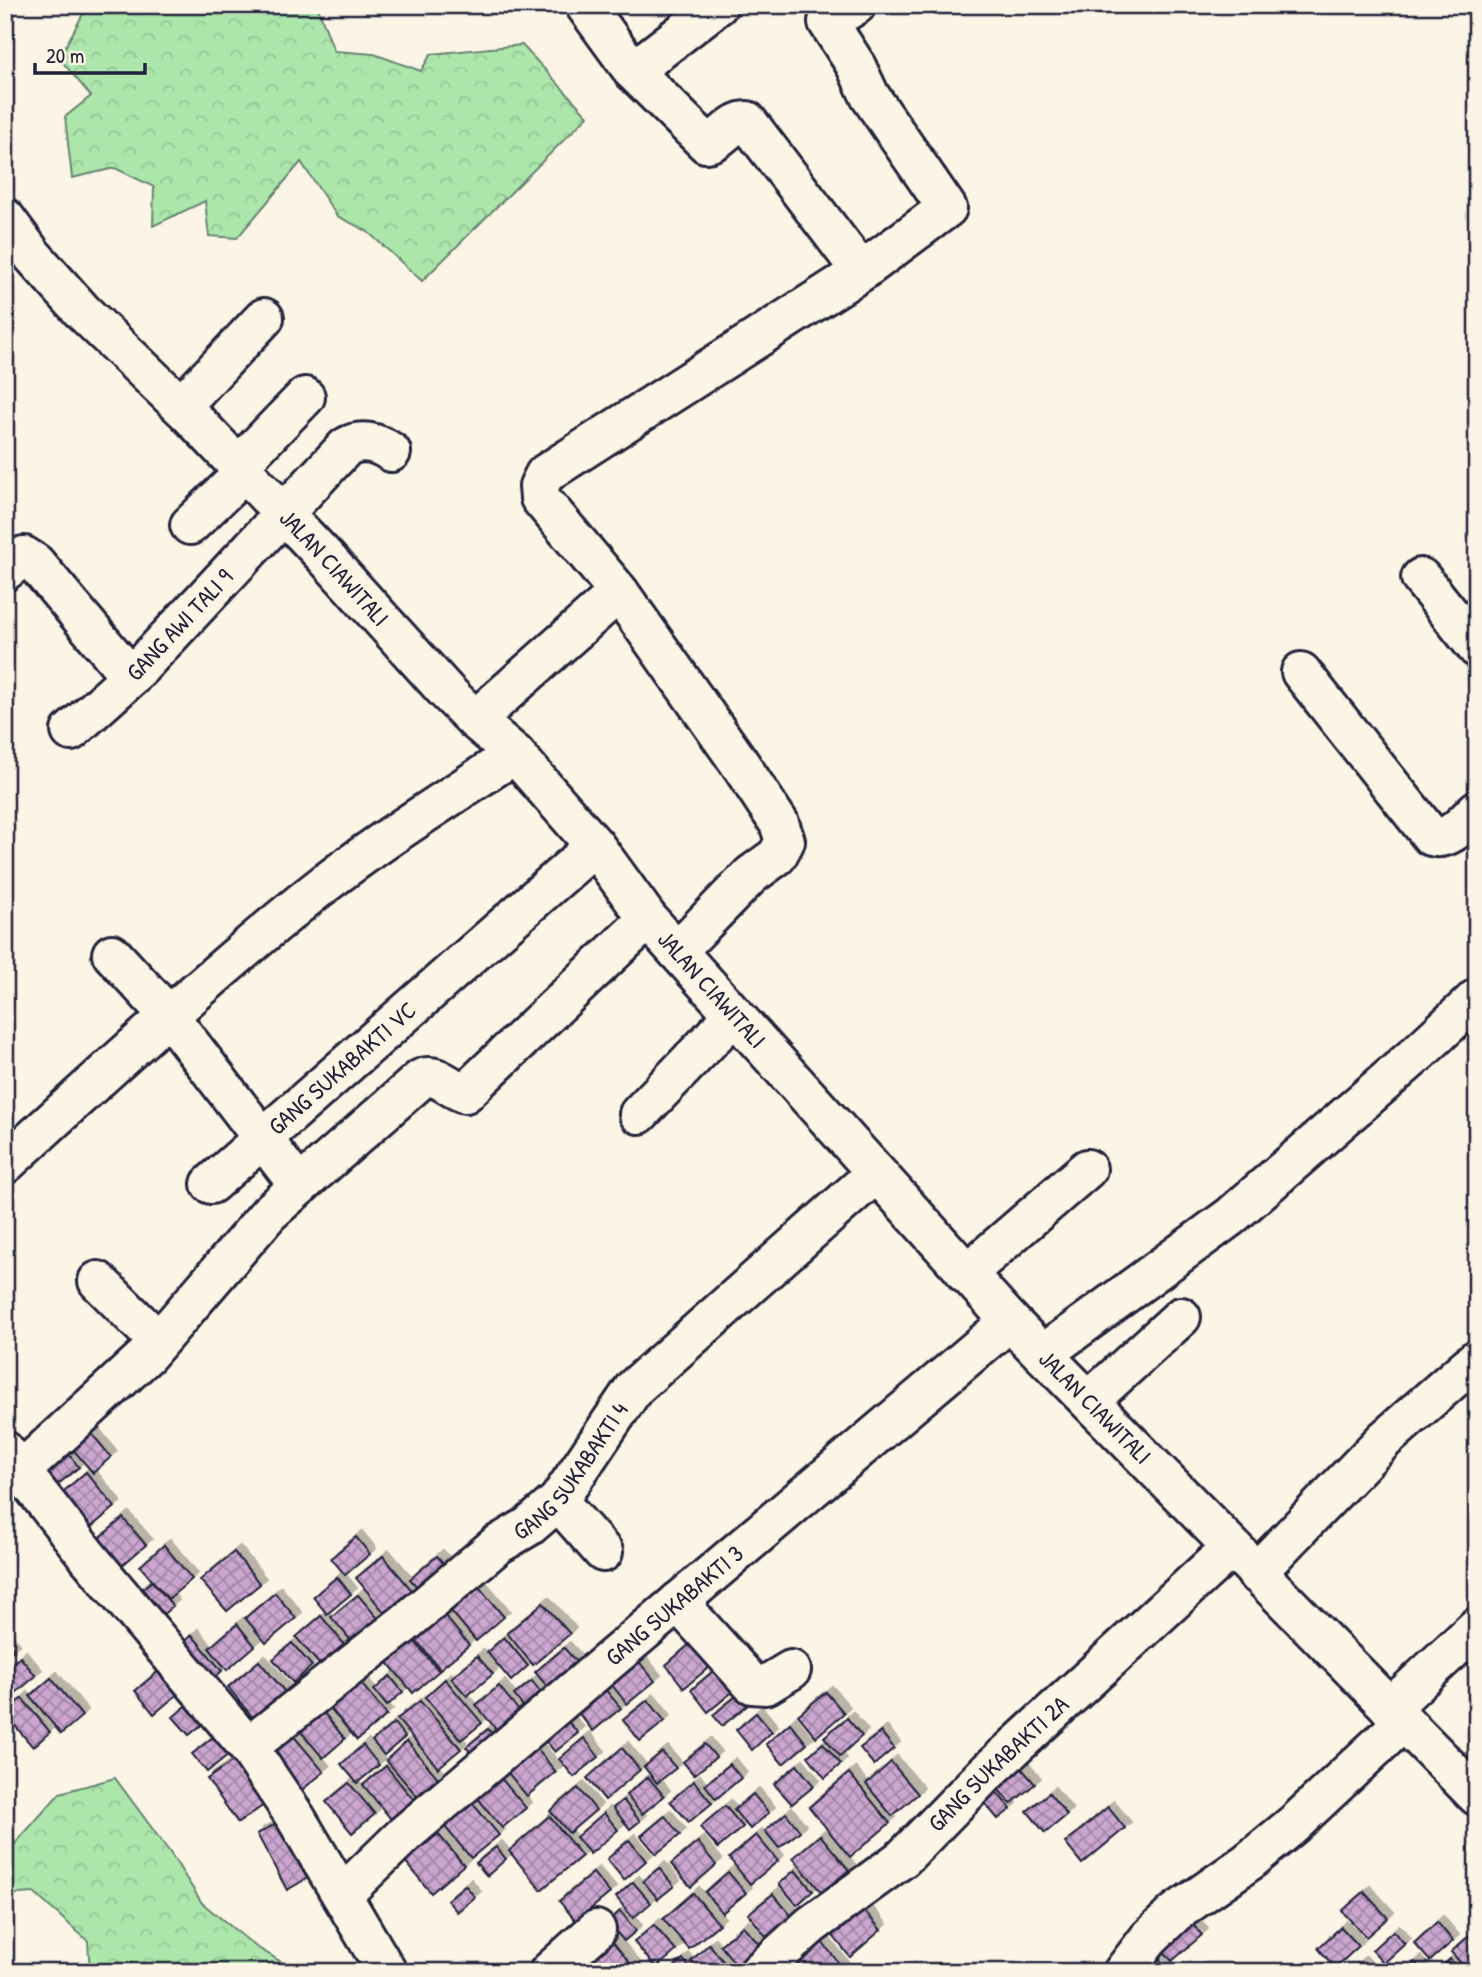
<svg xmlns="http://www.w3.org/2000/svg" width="1482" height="1977" font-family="'Patrick Hand',sans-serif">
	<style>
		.forest { fill: url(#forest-crowns); stroke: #678473; stroke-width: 2 }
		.building { fill: url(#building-cross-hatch); stroke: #22223b; stroke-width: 2; filter: url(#shadow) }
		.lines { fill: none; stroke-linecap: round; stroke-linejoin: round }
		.minor-casing { stroke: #22223b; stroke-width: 44 }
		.minor { stroke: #fcf5e5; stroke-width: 38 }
		.labels { text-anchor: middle; stroke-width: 7; stroke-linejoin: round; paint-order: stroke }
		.street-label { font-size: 24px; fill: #22223b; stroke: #fcf5e5 }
	</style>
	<defs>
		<pattern id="forest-crowns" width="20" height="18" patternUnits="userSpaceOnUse" patternTransform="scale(1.75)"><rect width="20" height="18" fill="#ace6ab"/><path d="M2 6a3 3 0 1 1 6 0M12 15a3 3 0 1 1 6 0" fill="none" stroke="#94c594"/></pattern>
		<pattern id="building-cross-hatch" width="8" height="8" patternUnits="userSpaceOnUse" patternTransform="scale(1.75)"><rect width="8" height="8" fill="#cba6cf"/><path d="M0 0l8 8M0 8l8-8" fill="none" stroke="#a487a9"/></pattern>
		<filter id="shadow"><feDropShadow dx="6" dy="-6" stdDeviation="0" flood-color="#0004"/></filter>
	</defs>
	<rect width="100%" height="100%" fill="#fcf5e5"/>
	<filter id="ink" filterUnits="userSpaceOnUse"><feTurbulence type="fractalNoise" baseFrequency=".0143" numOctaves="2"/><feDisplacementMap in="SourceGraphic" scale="14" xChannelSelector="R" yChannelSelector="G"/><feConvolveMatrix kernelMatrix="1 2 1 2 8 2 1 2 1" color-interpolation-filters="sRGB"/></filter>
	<g filter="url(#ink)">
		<g class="forest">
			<path d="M88,5H317L334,51L374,54L421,71L431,54L522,45L588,116L422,281L367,231L337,216L301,162L237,238L209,236L205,201L153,226L154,187L115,168L72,178L65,117L91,96L59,58Z"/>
			<path d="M115,1778L171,1854L202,1903L255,1946L298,1972H90L88,1941L34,1893L5,1895V1855L60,1793Z"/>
		</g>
		<g class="building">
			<path d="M85,1425L111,1457L93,1473L66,1441Z"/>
			<path d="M63,1447L79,1467L51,1490L35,1471Z"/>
			<path d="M86,1472L115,1507L84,1533L55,1499Z"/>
			<path d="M123,1518L146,1545L118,1569L95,1542Z"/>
			<path d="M356,1537L370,1554L345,1575L331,1558Z"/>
			<path d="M164,1545L192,1579L168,1599L140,1566Z"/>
			<path d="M234,1552L260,1584L227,1611L200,1580Z"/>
			<path d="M383,1556L415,1594L388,1617L356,1578Z"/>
			<path d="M437,1556L455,1576L428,1599L410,1579Z"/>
			<path d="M337,1577L351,1594L327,1614L313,1597Z"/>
			<path d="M152,1581L173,1606L153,1623L132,1597Z"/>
			<path d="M475,1582L504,1617L476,1641L447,1606Z"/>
			<path d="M275,1593L296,1618L266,1643L245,1618Z"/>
			<path d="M358,1595L381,1622L354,1644L331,1617Z"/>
			<path d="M543,1603L570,1634L533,1665L507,1633Z"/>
			<path d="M321,1616L345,1645L320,1665L296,1637Z"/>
			<path d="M445,1616L469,1645L440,1669L416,1640Z"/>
			<path d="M237,1624L255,1646L227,1670L209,1648Z"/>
			<path d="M192,1635L222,1671L210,1682L180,1646Z"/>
			<path d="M410,1636L439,1671L413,1693L384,1658Z"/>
			<path d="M504,1637L528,1666L511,1681L487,1652Z"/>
			<path d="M698,1637L718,1660L684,1688L666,1665Z"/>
			<path d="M5,1639L14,1650L5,1657Z"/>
			<path d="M292,1643L312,1666L293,1683L273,1659Z"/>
			<path d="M564,1648L581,1667L552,1692L535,1672Z"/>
			<path d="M631,1652L655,1681L627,1704L604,1675Z"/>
			<path d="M477,1656L493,1674L467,1696L451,1678Z"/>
			<path d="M20,1657L36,1676L5,1702V1669Z"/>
			<path d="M259,1661L285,1692L254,1719L228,1687Z"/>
			<path d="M167,1664L186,1687L154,1714L135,1691Z"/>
			<path d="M718,1667L736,1689L708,1712L691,1690Z"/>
			<path d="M355,1676L387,1715L357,1740L325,1702Z"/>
			<path d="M390,1676L403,1692L387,1706L374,1690Z"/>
			<path d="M51,1678L82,1716L61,1734L30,1696Z"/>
			<path d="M445,1679L482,1723L461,1740L425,1697Z"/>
			<path d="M532,1681L548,1701L530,1715L514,1695Z"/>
			<path d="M598,1681L621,1708L593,1731L570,1703Z"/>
			<path d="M499,1686L523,1716L500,1734L476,1705Z"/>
			<path d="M826,1692L844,1713L816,1737L798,1715Z"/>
			<path d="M740,1693L749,1704L722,1726L713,1715Z"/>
			<path d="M199,1695L215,1714L189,1735L173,1717Z"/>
			<path d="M22,1698L50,1732L33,1747L5,1714Z"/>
			<path d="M648,1700L665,1721L640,1741L623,1720Z"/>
			<path d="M314,1701L345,1739L323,1758L291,1720Z"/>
			<path d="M420,1701L461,1749L438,1768L397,1719Z"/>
			<path d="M561,1713L578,1733L555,1752L538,1732Z"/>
			<path d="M756,1713L772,1732L752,1750L736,1730Z"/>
			<path d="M847,1718L862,1736L840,1756L824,1737Z"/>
			<path d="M394,1723L405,1737L384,1755L372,1741Z"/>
			<path d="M790,1723L807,1744L783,1764L766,1744Z"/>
			<path d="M286,1727L324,1772L298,1793L260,1748Z"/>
			<path d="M488,1729L500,1743L479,1762L466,1747Z"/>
			<path d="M222,1730L236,1748L207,1772L192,1754Z"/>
			<path d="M881,1732L894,1748L874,1765L860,1748Z"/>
			<path d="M584,1738L599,1757L574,1777L559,1759Z"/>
			<path d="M407,1741L438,1778L417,1796L386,1760Z"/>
			<path d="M532,1743L556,1772L527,1796L503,1767Z"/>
			<path d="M823,1743L841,1764L825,1778L808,1756Z"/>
			<path d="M705,1744L716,1757L694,1775L683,1762Z"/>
			<path d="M363,1745L379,1765L357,1783L341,1764Z"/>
			<path d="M622,1748L640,1770L605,1800L587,1778Z"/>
			<path d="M662,1752L676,1768L657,1783L644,1767Z"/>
			<path d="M240,1756L271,1800L238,1823L207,1779Z"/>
			<path d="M891,1762L918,1794L892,1816L866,1784Z"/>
			<path d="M1016,1762L1035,1784L1011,1804L992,1782Z"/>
			<path d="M730,1764L741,1778L716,1799L705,1785Z"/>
			<path d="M797,1765L814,1786L792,1804L774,1784Z"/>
			<path d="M386,1766L414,1800L391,1819L363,1785Z"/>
			<path d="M495,1771L526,1808L502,1828L472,1791Z"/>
			<path d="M849,1773L890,1823L850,1857L809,1807Z"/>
			<path d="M648,1777L664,1796L642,1814L626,1795Z"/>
			<path d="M694,1781L712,1803L689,1822L670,1801Z"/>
			<path d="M349,1783L375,1814L352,1833L326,1802Z"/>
			<path d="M578,1788L596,1810L569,1833L550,1811Z"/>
			<path d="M995,1790L1011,1809L998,1819L983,1801Z"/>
			<path d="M1049,1793L1067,1815L1045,1833L1027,1811Z"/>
			<path d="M753,1794L769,1813L750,1829L734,1810Z"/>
			<path d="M468,1798L499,1835L471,1858L440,1821Z"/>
			<path d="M623,1800L640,1821L630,1829L613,1808Z"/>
			<path d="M725,1806L743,1827L718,1848L700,1827Z"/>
			<path d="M1108,1807L1125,1828L1082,1864L1065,1843Z"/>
			<path d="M604,1813L618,1830L590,1854L576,1837Z"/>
			<path d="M786,1813L800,1831L779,1848L765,1831Z"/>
			<path d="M549,1816L582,1856L541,1890L509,1851Z"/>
			<path d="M665,1816L680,1835L656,1854L641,1836Z"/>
			<path d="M281,1821L311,1876L287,1890L257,1834Z"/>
			<path d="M438,1834L464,1865L431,1893L405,1861Z"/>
			<path d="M756,1835L778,1861L750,1884L729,1858Z"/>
			<path d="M820,1835L849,1870L822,1893L793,1858Z"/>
			<path d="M629,1840L646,1861L624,1880L607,1859Z"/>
			<path d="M698,1842L716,1865L691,1887L671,1864Z"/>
			<path d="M496,1847L506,1859L487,1876L476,1863Z"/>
			<path d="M659,1868L674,1886L658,1899L643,1881Z"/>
			<path d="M795,1870L813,1891L797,1905L779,1884Z"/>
			<path d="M728,1872L746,1893L722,1913L705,1892Z"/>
			<path d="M593,1873L610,1893L576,1921L559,1901Z"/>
			<path d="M633,1882L651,1903L633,1918L616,1897Z"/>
			<path d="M465,1885L475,1897L457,1912L447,1900Z"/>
			<path d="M1364,1892L1388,1918L1366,1937L1342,1911Z"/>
			<path d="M693,1893L719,1924L689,1949L663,1919Z"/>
			<path d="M773,1894L794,1919L769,1940L748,1914Z"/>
			<path d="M857,1902L881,1930L850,1957L826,1927Z"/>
			<path d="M620,1911L636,1931L624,1941L608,1922Z"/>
			<path d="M1184,1915L1202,1935L1172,1961L1155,1941Z"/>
			<path d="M1437,1922L1453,1941L1430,1961L1414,1943Z"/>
			<path d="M654,1925L676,1951L656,1968L634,1942Z"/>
			<path d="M743,1926L766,1952L742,1972L720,1945Z"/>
			<path d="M1341,1927L1359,1946L1335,1968L1318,1948Z"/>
			<path d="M1393,1931L1405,1944L1384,1963L1372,1950Z"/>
			<path d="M1472,1933L1477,1938L1475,1972H1469L1451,1952Z"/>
			<path d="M613,1942L637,1972H583L581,1969Z"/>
			<path d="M822,1942L846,1972H801L795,1964Z"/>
			<path d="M709,1944L732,1972H700L691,1961Z"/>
			<path d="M1155,1954L1171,1972H1135Z"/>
			<path d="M683,1959L693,1972H669Z"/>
			<path d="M1450,1959L1461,1972H1436Z"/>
			<path d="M1360,1962L1369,1972H1348Z"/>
			<path d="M1415,1962L1423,1972H1405Z"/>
		</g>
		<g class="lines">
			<g class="minor-casing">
				<g id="minor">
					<path d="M585,5L633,71L706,143C723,141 730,121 747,121L851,258"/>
					<path d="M633,71L718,5"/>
					<path id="s1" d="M5,218L33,256L82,311L188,413L327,559L446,691L475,720L515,754L595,846L648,919L1010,1321L1477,1796"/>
					<path d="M181,406L264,318"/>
					<path d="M238,466L305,397"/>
					<path d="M190,525L245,472"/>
					<path d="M5,571L24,556L35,563L131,677"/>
					<path d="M1421,578L1477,648"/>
					<path d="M1301,672L1431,836C1450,842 1464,822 1477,810"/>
					<path d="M475,720L619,592"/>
					<path id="s2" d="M71,731L131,677L346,447C361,438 378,443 391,452"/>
					<path d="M677,951L751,875L777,856L785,841L779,823L738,761L619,592L540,498L539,486L545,474L862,271L947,208L870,96L855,64L828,22L856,5"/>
					<path d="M112,954L169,1016L299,1186"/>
					<path d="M639,1114L734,1015"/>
					<path d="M5,1164C105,1073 204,981 309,896C374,844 446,800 515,754"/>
					<path id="s3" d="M211,1184L595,846"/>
					<path d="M966,1274L1087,1169"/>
					<path d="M98,1281L158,1341"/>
					<path d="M1043,1354L1230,1217L1417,1054L1477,998"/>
					<path d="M1089,1401L1181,1317"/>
					<path d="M5,1451L89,1558L248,1747L296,1818L387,1972"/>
					<path d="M21,1471L147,1355L269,1213L421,1079C437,1071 449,1089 465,1093L648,919"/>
					<path d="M558,1501L603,1552"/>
					<path d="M1256,1573L1385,1439L1474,1361"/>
					<path d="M678,1602L752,1684L766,1685L791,1670"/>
					<path d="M1390,1708L1477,1627"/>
					<path id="s4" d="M248,1747L405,1623L497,1545L529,1526L558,1501L634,1388L875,1174"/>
					<path id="s5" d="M342,1895L406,1833L1010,1321"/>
					<path d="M549,1972L596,1930"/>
					<path id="s6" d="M759,1972L811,1925L903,1858L984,1775L1231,1548"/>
					<path d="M1123,1972L1149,1938L1175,1913L1248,1862L1294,1824L1404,1721"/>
				</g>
			</g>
			<use href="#minor" class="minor"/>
		</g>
	</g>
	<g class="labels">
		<g class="street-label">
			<text dy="8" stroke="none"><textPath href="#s1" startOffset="481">JALAN CIAWITALI</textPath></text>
			<text dy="8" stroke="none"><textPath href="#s2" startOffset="152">GANG AWI TALI 9</textPath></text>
			<text dy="8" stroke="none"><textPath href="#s1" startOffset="1048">JALAN CIAWITALI</textPath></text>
			<text dy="8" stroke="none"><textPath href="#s3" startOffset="175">GANG SUKABAKTI VC</textPath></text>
			<text dy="8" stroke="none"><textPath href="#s1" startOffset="1615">JALAN CIAWITALI</textPath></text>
			<text dy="8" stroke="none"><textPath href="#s4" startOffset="427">GANG SUKABAKTI 4</textPath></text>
			<text dy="8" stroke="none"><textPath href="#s5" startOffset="441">GANG SUKABAKTI 3</textPath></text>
			<text dy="8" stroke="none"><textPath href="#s6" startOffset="318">GANG SUKABAKTI 2A</textPath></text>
		</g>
	</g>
	<rect width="1482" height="1977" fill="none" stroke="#fcf5e5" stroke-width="28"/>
	<rect x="14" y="14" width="1454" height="1949" fill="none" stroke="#22223b" stroke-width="2.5" filter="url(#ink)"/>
	<path d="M35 63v10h110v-10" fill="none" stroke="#22223b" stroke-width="3.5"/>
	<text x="46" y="63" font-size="21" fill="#22223b" stroke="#fcf5e5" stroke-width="5" paint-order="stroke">20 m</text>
</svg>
